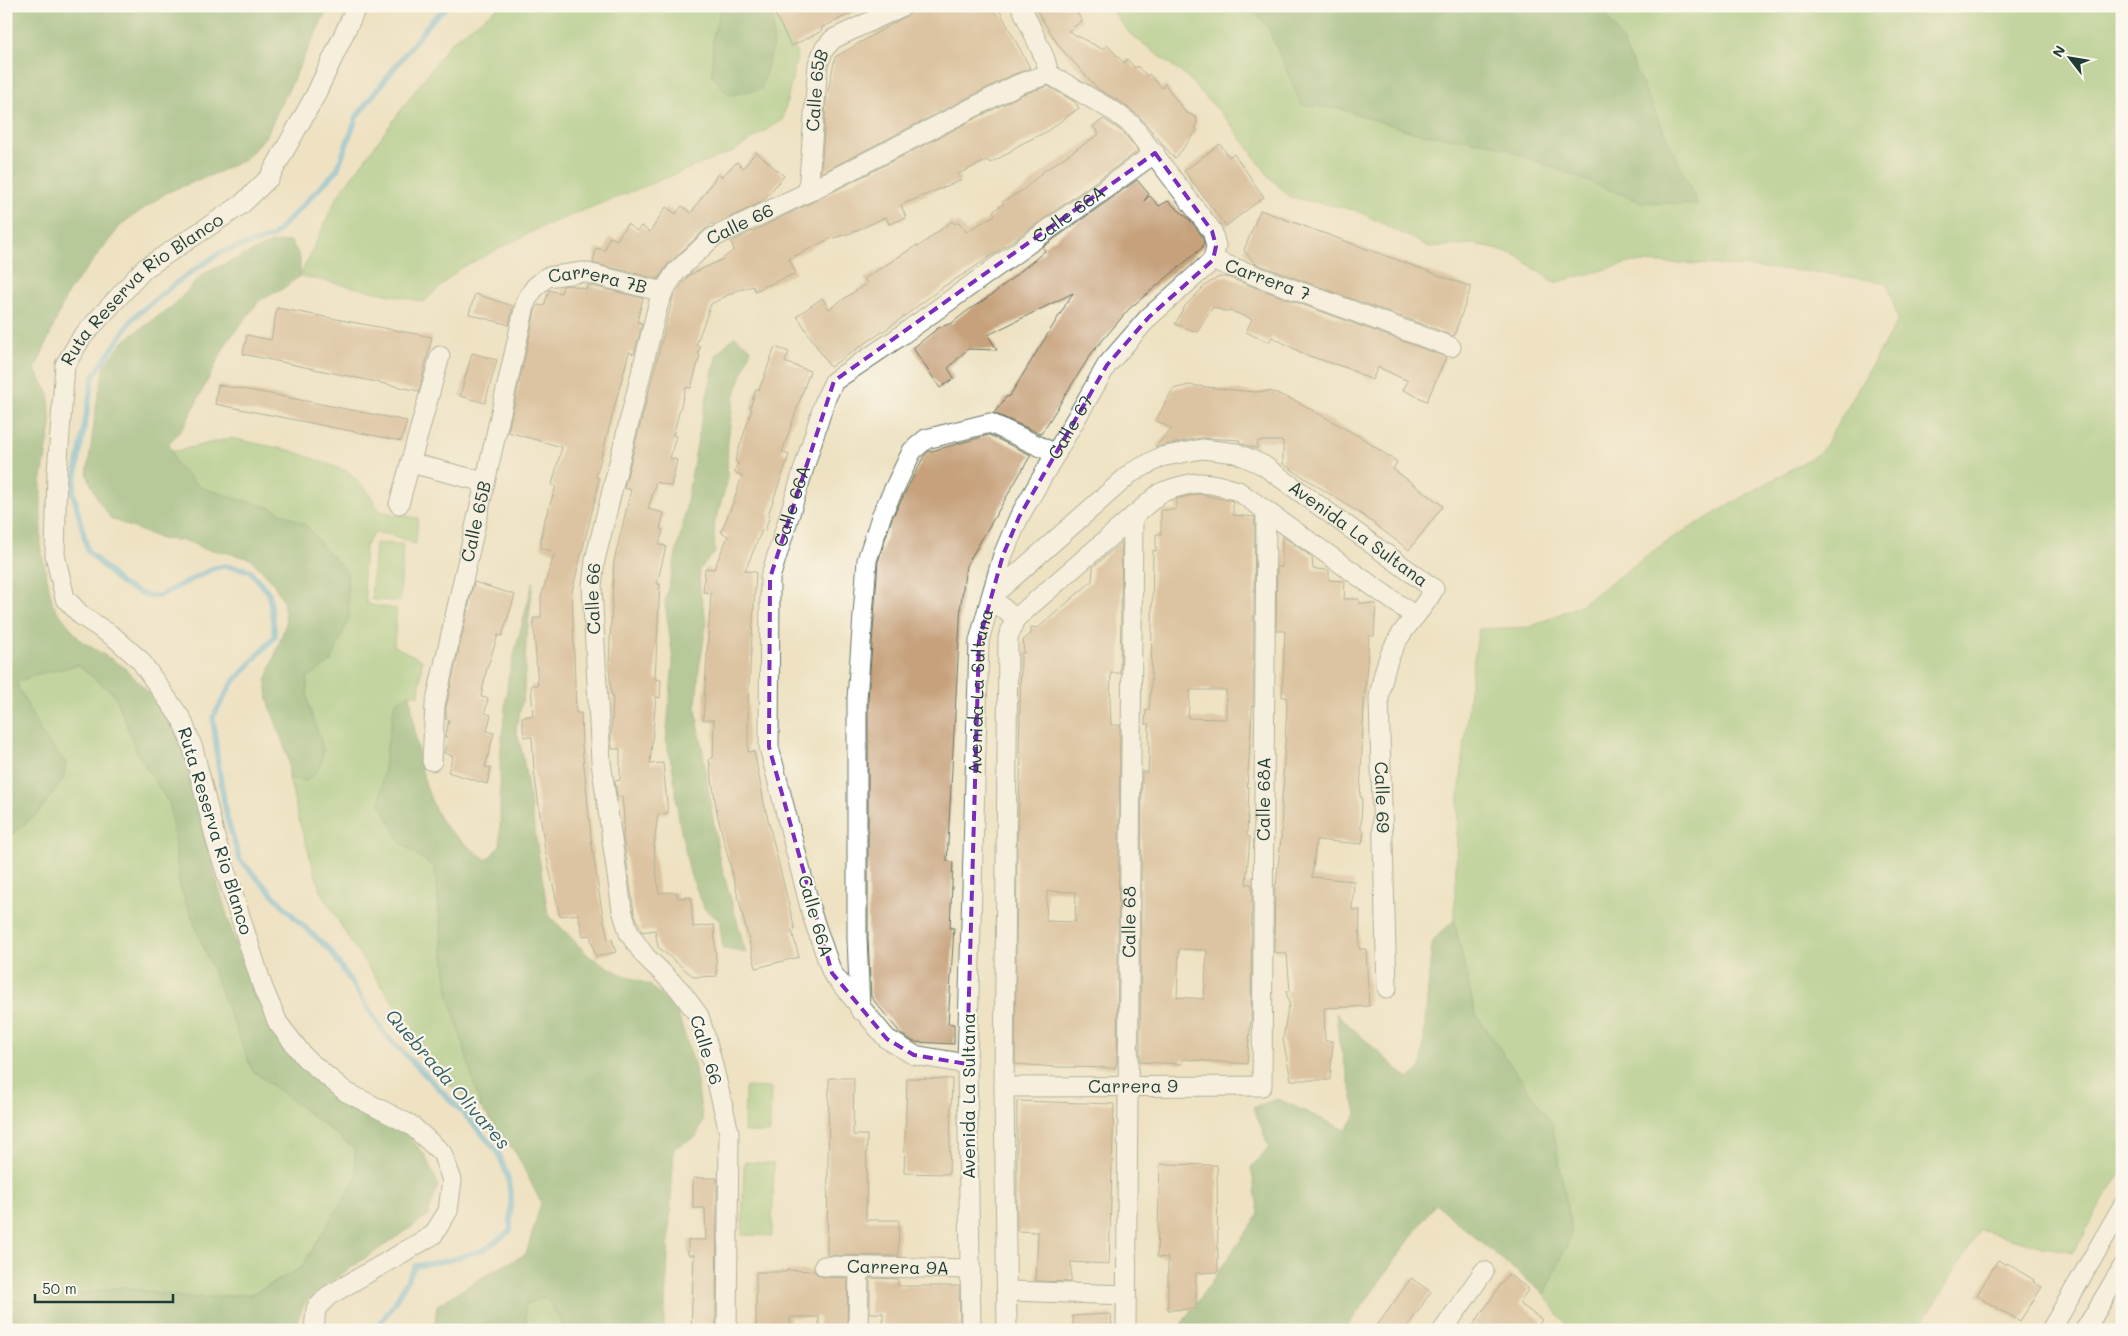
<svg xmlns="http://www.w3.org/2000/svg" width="2128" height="1336" font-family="Mali,sans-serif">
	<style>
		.green { fill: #8fc476; stroke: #578055 }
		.forest { fill: #73aa67; stroke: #49744e }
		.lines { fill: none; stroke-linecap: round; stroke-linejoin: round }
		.stream { stroke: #5db3d9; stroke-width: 5.5 }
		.building { fill: #c6a17b; fill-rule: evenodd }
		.minor-casing { stroke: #677766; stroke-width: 21 }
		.minor { stroke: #fff; stroke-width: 19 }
		.marked { fill: none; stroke: #7b2cbf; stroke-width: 4; stroke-dasharray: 10 6; stroke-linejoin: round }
		.labels { text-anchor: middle; stroke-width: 4.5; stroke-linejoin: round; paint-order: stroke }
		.street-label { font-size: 18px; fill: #1f3d34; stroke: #fbf7ec }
		.water-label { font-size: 19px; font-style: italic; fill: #326066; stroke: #fbf7ec }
	</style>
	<rect width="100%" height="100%" fill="#fbf7ec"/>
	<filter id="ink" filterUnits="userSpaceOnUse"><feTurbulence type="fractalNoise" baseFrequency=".02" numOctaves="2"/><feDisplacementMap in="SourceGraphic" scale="10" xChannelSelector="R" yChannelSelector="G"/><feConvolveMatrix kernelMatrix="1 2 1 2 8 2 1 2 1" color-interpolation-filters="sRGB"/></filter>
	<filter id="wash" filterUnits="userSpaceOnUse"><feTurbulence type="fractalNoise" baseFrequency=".0096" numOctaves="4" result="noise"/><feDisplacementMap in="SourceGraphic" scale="20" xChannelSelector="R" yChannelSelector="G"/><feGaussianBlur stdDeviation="1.12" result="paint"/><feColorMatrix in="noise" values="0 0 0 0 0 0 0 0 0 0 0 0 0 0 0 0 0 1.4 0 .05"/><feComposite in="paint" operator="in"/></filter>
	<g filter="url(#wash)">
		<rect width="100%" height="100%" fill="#eee2c2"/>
		<g class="green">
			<path d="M500,6H722L713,37L773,46L774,6H792L786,12L797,57L783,119L734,151L544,226L459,269L424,302L300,276L337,197L451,42Z"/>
			<path d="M1108,6H1252L1269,30L1302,105L1338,108L1416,133L1493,144L1641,202L1669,142L1622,41L1601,6H2122V1173L2106,1195L2074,1252L2043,1247L1980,1230L1918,1330H1569L1545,1295L1572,1233L1552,1124L1475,1013L1454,920L1458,806L1472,670L1479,629L1530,627L1580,605L1667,541L1821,452L1898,320L1888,283L1815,272L1721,265L1633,262L1554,283L1516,255L1476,244L1429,247L1355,210L1290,197L1270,178L1229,122L1185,75L1130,34Z"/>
			<path d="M231,438L293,451L349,472L366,489L380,511L418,518L416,544L387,534L374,533L365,547L363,578L367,604L397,609L394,646L422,660L419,696L410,694L395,703L386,752L380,803L401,843L435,868L442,947L465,1052L481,1108L445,1082L418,1046L391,999L351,943L320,889L299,821L289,778L306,781L324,750L308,703L307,678L331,661L347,571L327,552L306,525L200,487L175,463L171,449L176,451Z"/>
			<path d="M375,543L403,544L400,601L371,600Z"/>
			<path d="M78,665L115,695L137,752L170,805L180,887L252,1070L355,1149L356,1179L301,1268L252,1294L189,1298L122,1287L50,1299L6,1302V839L38,813L63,780L66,763L41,733L16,682L38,674Z"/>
			<path d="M745,1087L771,1088L770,1133L744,1132Z"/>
			<path d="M744,1162L774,1163L772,1236L742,1235Z"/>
			<path d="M545,1296L561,1320L564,1330H527L524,1305Z"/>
		</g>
		<g class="forest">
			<path d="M6,6H329L266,136L246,159L212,175L168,192L123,223L68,292L35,370L49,394L51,426L41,483V550L53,605L80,640L124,667L150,694L179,736L216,878L237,949L270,1018L312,1080L351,1106L408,1135L425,1155L438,1185L428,1216L327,1284L304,1305L293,1330H6V1302L50,1299L122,1287L189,1298L253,1294L301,1268L356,1179L355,1149L252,1070L180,887L170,805L137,752L115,695L78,665L38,674L16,682L41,733L66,763L63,780L38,813L6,839Z"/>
			<path d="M722,6H774L773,46L761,89L729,95L712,76L713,37Z"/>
			<path d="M1252,6H1601L1622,41L1698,205L1641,202L1493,144L1416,133L1338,108L1302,105L1269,30Z"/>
			<path d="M291,241L300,257V276L281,290L260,300L227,342L184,427L169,443L175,463L200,487L234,498L272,508L306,525L327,552L347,571L349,618L331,662L307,678C307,686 307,694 308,702C313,730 339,759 306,781L289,778L288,758L268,700L266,681L286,623L283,600L273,583L251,559L224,552L204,549L186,541L161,539L111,519L98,500L87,475L97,401L105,365L124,341L175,304L203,274L271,243Z"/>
			<path d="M735,336L751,349L734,397L728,441L727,483L714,525L715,553L699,570L700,592L707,622L699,669L696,708L719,857L746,953L723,949L719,920L705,910L690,874L679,821L673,771L666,740L673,661L665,602L683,523L700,426L717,353Z"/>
			<path d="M533,582L526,644L524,693L516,729L523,756L548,914L589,956L617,972L650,985L677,1011L694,1063L703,1121L696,1137L674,1148L664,1330H564L561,1320L545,1297L525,1305L527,1330H434L437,1305L493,1271L526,1254L541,1203L517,1155L481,1108L448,992L435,868L401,843L380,803L386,752L395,703L410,694C416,736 419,786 443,823C449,832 477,853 487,860L500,845V757L508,678Z"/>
			<path d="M1454,920L1475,1013L1552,1124L1572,1233L1545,1295L1435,1204L1345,1330H1177L1259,1214L1251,1167L1269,1147L1253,1107L1278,1099L1346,1130L1357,1114L1339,1042L1336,1013L1408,1079L1421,1068L1432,941Z"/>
		</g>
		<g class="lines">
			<path class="stream" d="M375,1330L394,1304L415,1266L450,1260L485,1249L510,1231L511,1200L508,1178L498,1152L466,1116L385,1034L330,950L297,920L240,860L227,818L218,764L213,717L231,685L275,636L269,593L249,570L225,566L214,568L159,596H147L121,584L88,551L73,492L93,377L133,318L177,282L221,252L272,237L337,170L357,116L431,21L448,6"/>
		</g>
		<g id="blocks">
			<g class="building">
				<path d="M789,6H866L821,28L822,31L791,46L775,14Z"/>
				<path d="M923,6H997L1030,68L1014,74L821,173L826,102L835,57Z"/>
				<path d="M1034,6H1073L1082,21L1068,31L1102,49L1107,45L1124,63L1127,59L1135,68L1137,66L1147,76L1149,74L1162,88L1165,84L1185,112L1196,117L1197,122L1195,127L1197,130L1175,159L1139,116L1121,102L1098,89L1059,46Z"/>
				<path d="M1048,86L1075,102L1079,108L1046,132L1019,145L1005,155L990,163L988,160L958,174L961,180L901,205L906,218L889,224L886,217L851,233L827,240L789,259L796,273L755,291L753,286L736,291L711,304L696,345L700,346L698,354L700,355L691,388L686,387L673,435L676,436L670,458L677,460L671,486L656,482L648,509L664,513L660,529L663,530L659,545L666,546L657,584H660L655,679L661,680L660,698L656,697L650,764L663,763L668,813L658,814L654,845L655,861L659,893L677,892V898L691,897L693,927L714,925L717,976L694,977L658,947L655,930L642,932L634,912L623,836L624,817L622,796L617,797L615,781L620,780V749H612L611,738L613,695H611L609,663L614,561L631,490L624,488L673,297L689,275L721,260L734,250L731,242L813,202L1023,94Z"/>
				<path d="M1104,119L1124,133L1138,151L1027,231L969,271L943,287L894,324L830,367L797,316L822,298L829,309L867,283L864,279L917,245L918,247L952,221L955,224L959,222L966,232L995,215L993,211L1004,204L1002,202L1023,190L1044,171L1099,134L1093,126Z"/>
				<path d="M1220,144L1229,157L1234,154L1264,197L1226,226L1184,171Z"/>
				<path d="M756,152L784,176L762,202L714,225L712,223L668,264L658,279L593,263L596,248L605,250L609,237L617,240L627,224L637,231L641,226L650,232L666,207L676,214L682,206L691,213L718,174L721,177L737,162L743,168Z"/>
				<path d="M1137,180L1149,194L1144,201L1150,196L1159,206L1168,201L1190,220L1202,236L1204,243L1202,248L1129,309L1091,354L1041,434L994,413L1007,396L1009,397L1073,293L988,335L997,350L968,349L948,368L954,378L940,388L913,348L938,328L952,323L967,311L993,294L1045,251L1043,247Z"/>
				<path d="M1260,210L1471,287L1454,336L1254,263L1244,250Z"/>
				<path d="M1219,277H1227L1446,357L1427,401L1403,390L1408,381L1378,367L1372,380L1347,368L1306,355L1272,337L1269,342L1254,336L1246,332L1252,319L1231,311H1224L1213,307L1197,332L1175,324L1185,306L1206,285Z"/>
				<path d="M569,285L586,289L587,285L643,298L637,322L642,323L634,354L629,352L596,477L599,478L597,492L572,591L576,713H581L582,746L592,846L601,905L608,940L612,939L616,952L596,957L590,935L583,936L578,914L560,916L545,850L534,770L532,737H524L522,717L533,716L531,685H538L533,618H541V597L555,552L541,548V540L543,525L556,486L552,485L562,447L508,432L535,312L538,305L544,306L549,290L561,293L563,286Z"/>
				<path d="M475,294L513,306L509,325L469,314Z"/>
				<path d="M277,308L432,337L419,391L243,354L247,335L271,340Z"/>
				<path d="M775,347L789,352L785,362L810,371L782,452L789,455L768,515H770L765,531L762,530L745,571L756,572L748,700V752L754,751L764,803L795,930L792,931L799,957L756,968L717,813L709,759L713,758L714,720H703L711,593L703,592L705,568L714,569L728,536L721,532L733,503L742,476L734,472L738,463L735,461L752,409L750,408L756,389L759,390Z"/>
				<path d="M472,353L497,360L485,403L460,396Z"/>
				<path d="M218,385L265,393L407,421L401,441L215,404Z"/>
				<path d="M1189,385L1253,392L1270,391L1296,401L1362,438L1397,462L1393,469L1443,506L1409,550L1361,514L1283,464V441H1258L1257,448L1251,447L1239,442L1240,440L1200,438L1155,447L1172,429L1156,420L1173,389Z"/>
				<path d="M989,435L1031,455L966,566L961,603L947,861L953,862L950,928H954L948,1024H954V1044L914,1042L902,1035L871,997L868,938V699L878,562L892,518L924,456L928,452Z"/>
				<path d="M1199,494L1233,501V515L1255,517L1253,698L1247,787H1249L1247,836L1250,837L1246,884H1252L1251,1018L1247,1064L1182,1059V1064L1140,1062L1142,772H1148L1149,752V724H1145L1146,710H1149L1151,688L1153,550L1156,551V534H1161V510H1176V499ZM1190,690H1226V719L1188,718ZM1179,949L1207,950L1204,999L1177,997Z"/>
				<path d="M1282,536L1312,557L1313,569L1329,570V580L1345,581L1344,599H1359V603L1376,604L1374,636H1369L1364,703L1360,797H1362L1361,830L1364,831L1362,844L1316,840L1312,877L1354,881L1352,910H1360L1359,949H1366L1369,1006L1324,1008L1325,1041H1333L1330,1080H1291L1283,1039L1288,1007H1290L1286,991H1290L1287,954L1274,952L1275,885H1276L1281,838L1282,804H1281L1284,778H1283L1287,707L1286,697H1282L1285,631H1276L1277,567H1282Z"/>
				<path d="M1122,542L1120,673H1111L1110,702L1111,725H1120L1117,1061L1115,1068L1057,1067L1015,1064L1017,844L1021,758H1019L1021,653H1024L1023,640L1031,634V627L1038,628L1092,581L1093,567ZM1047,891L1076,892L1075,922L1046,921Z"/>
				<path d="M474,582L515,595L502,636L498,635L487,668L481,697L488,698L485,713L491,715L487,731L494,733L485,767L491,768L487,784L448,772L453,756L444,753L448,738L445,737L449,720L446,719V707Z"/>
				<path d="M829,1078H854L853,1135H867L866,1220H899L898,1256L827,1255Z"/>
				<path d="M907,1078L952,1079L949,1174L904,1173Z"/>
				<path d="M1017,1101L1114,1104L1109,1264L1071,1262V1282L1036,1281L1038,1232L1017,1231Z"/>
				<path d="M1160,1164L1217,1165L1218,1272L1196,1273V1309L1168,1310V1258L1157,1257Z"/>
				<path d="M693,1178H717L716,1330H691L694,1255H688V1240H706L705,1208H693Z"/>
				<path d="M1998,1260L2006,1265L2007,1263L2034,1280L2033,1282L2042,1287L2020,1321L1983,1300L1984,1299L1977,1295Z"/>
				<path d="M787,1270L814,1271L818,1275L823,1277L848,1278L847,1330H819V1317H790V1330H756V1272H787Z"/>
				<path d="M1508,1274L1529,1289L1519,1303L1542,1320L1535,1330H1470Z"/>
				<path d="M870,1278L898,1279V1286H959L960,1330H883V1313H870Z"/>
				<path d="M1411,1278L1431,1292L1405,1330H1374Z"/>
				<path d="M1111,1314L1112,1330H1073V1316Z"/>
			</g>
		</g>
	</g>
	<g filter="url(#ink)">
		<use href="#blocks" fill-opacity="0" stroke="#677766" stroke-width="1"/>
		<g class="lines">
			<g class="minor-casing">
				<g id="minor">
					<path d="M1021,6L1045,59L1049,74"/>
					<path d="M1049,74L1115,112L1132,125L1212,231L1216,246L1213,260"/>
					<path id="s1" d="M808,192L818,64L824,49L833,39L903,6"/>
					<path id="s2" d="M1213,260L1451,347"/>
					<path d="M411,463L484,482"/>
					<path d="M399,504L440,356"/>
					<path id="s3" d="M1015,619L991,597L1003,555L1019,517L1107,365L1149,317L1213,260"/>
					<path id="s4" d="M432,761L435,705L526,301L535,287L547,277L583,272L663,292"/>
					<path d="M860,1010L857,938V699L867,560L882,514L912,451L926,439L990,423L1056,454"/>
					<path id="s5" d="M967,1064L914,1055L887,1039L832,973L812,915L769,747L770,578L825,400L834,381L896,339L1155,153"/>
					<path id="s6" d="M1004,1087L1262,1086L1266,511"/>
					<path id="s7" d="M824,1266L971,1269"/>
					<path d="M1007,1291L1126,1295"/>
					<path id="s8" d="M314,1330L316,1309L328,1296L433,1235L448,1211L452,1180L442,1153L411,1125L346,1092L305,1058L278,1023L263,988L216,841L193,748L182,720L140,660L114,637L82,616L65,598L55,555L57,473L65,365L82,337L144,269L241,205L269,178L315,96L357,6"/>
					<path id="s9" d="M727,1330L729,1132L710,1053L699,1016L679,989L645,956L629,933L622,910L601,762L592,586L595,560L658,305L663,292L676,272L712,238L808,192L1019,84L1049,74"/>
					<path d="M858,1330L859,1267"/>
					<path id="s10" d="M971,1330L967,1064L979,641L991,597L1131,473L1161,457L1202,449L1236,453L1263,465L1434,589C1425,607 1411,619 1400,636C1387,656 1383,675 1379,698L1387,988"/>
					<path d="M1007,1330L1004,1087L1008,638L1015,619L1160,493C1195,480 1203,480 1238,491L1415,616"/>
					<path id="s11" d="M1126,1330L1133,516"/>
					<path d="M1443,1330L1484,1271"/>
					<path d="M2051,1330L2122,1207"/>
					<path d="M2085,1330L2122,1268"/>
				</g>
			</g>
			<use href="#minor" class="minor"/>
		</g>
	</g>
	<path d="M0 0H2128V1336H0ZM1155,153L1212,231L1216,246L1213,260L1149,317L1107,365L1019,517L1003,555L979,641L967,1064L914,1055L887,1039L832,973L769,747L770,578L834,381Z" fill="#eee2c2" fill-opacity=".55" fill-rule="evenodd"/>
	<path class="marked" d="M1155,153L1212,231L1216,246L1213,260L1149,317L1107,365L1019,517L1003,555L979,641L967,1064L914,1055L887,1039L832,973L769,747L770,578L834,381Z"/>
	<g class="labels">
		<g class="street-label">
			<text dy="6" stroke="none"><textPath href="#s1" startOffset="102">Calle 65B</textPath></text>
			<text dy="6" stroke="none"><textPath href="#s5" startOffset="1070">Calle 66A</textPath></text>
			<text dy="6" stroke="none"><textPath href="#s9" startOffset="1184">Calle 66</textPath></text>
			<text dy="6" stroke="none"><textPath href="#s2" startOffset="58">Carrera 7</textPath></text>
			<text dy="6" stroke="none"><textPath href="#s4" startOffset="554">Carrera 7B</textPath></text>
			<text dy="6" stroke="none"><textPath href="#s8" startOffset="1294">Ruta Reserva Rio Blanco</textPath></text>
			<text dy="6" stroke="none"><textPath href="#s3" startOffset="221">Calle 67</textPath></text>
			<text dy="6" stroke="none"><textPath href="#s5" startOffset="650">Calle 66A</textPath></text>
			<text dy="6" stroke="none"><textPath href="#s4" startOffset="244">Calle 65B</textPath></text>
			<text dy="6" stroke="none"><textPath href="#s10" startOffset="1179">Avenida La Sultana</textPath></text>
			<text dy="6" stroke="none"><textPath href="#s9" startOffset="764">Calle 66</textPath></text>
			<text dy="6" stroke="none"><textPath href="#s10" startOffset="639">Avenida La Sultana</textPath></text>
			<text dy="6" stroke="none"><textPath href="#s6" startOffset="545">Calle 68A</textPath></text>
			<text dy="6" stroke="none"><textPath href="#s10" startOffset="1496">Calle 69</textPath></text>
			<text transform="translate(215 831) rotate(73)" y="6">Ruta Reserva Rio Blanco</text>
			<text transform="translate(815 916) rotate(74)" y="6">Calle 66A</text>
			<text dy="6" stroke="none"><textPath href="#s11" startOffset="408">Calle 68</textPath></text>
			<text transform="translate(706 1050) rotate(73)" y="6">Calle 66</text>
			<text dy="6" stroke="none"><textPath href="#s6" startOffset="129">Carrera 9</textPath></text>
			<text transform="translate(969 1096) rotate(-90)" y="6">Avenida La Sultana</text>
			<text dy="6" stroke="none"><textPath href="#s7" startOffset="74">Carrera 9A</textPath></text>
		</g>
		<g class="water-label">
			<text transform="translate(448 1079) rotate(49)" y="7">Quebrada Olivares</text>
		</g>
	</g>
	<rect width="2128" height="1336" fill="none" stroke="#fbf7ec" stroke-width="25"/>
	<g transform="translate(2070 58) rotate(301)" stroke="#fbf7ec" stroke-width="4" paint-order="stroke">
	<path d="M0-4L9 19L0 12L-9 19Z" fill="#1f3d34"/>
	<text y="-8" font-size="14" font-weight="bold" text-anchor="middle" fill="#1f3d34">N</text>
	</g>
	<path d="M35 1294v8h138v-8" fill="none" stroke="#1f3d34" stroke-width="2.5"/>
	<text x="42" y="1294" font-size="15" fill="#1f3d34" stroke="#fbf7ec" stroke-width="4" paint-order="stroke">50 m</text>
</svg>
